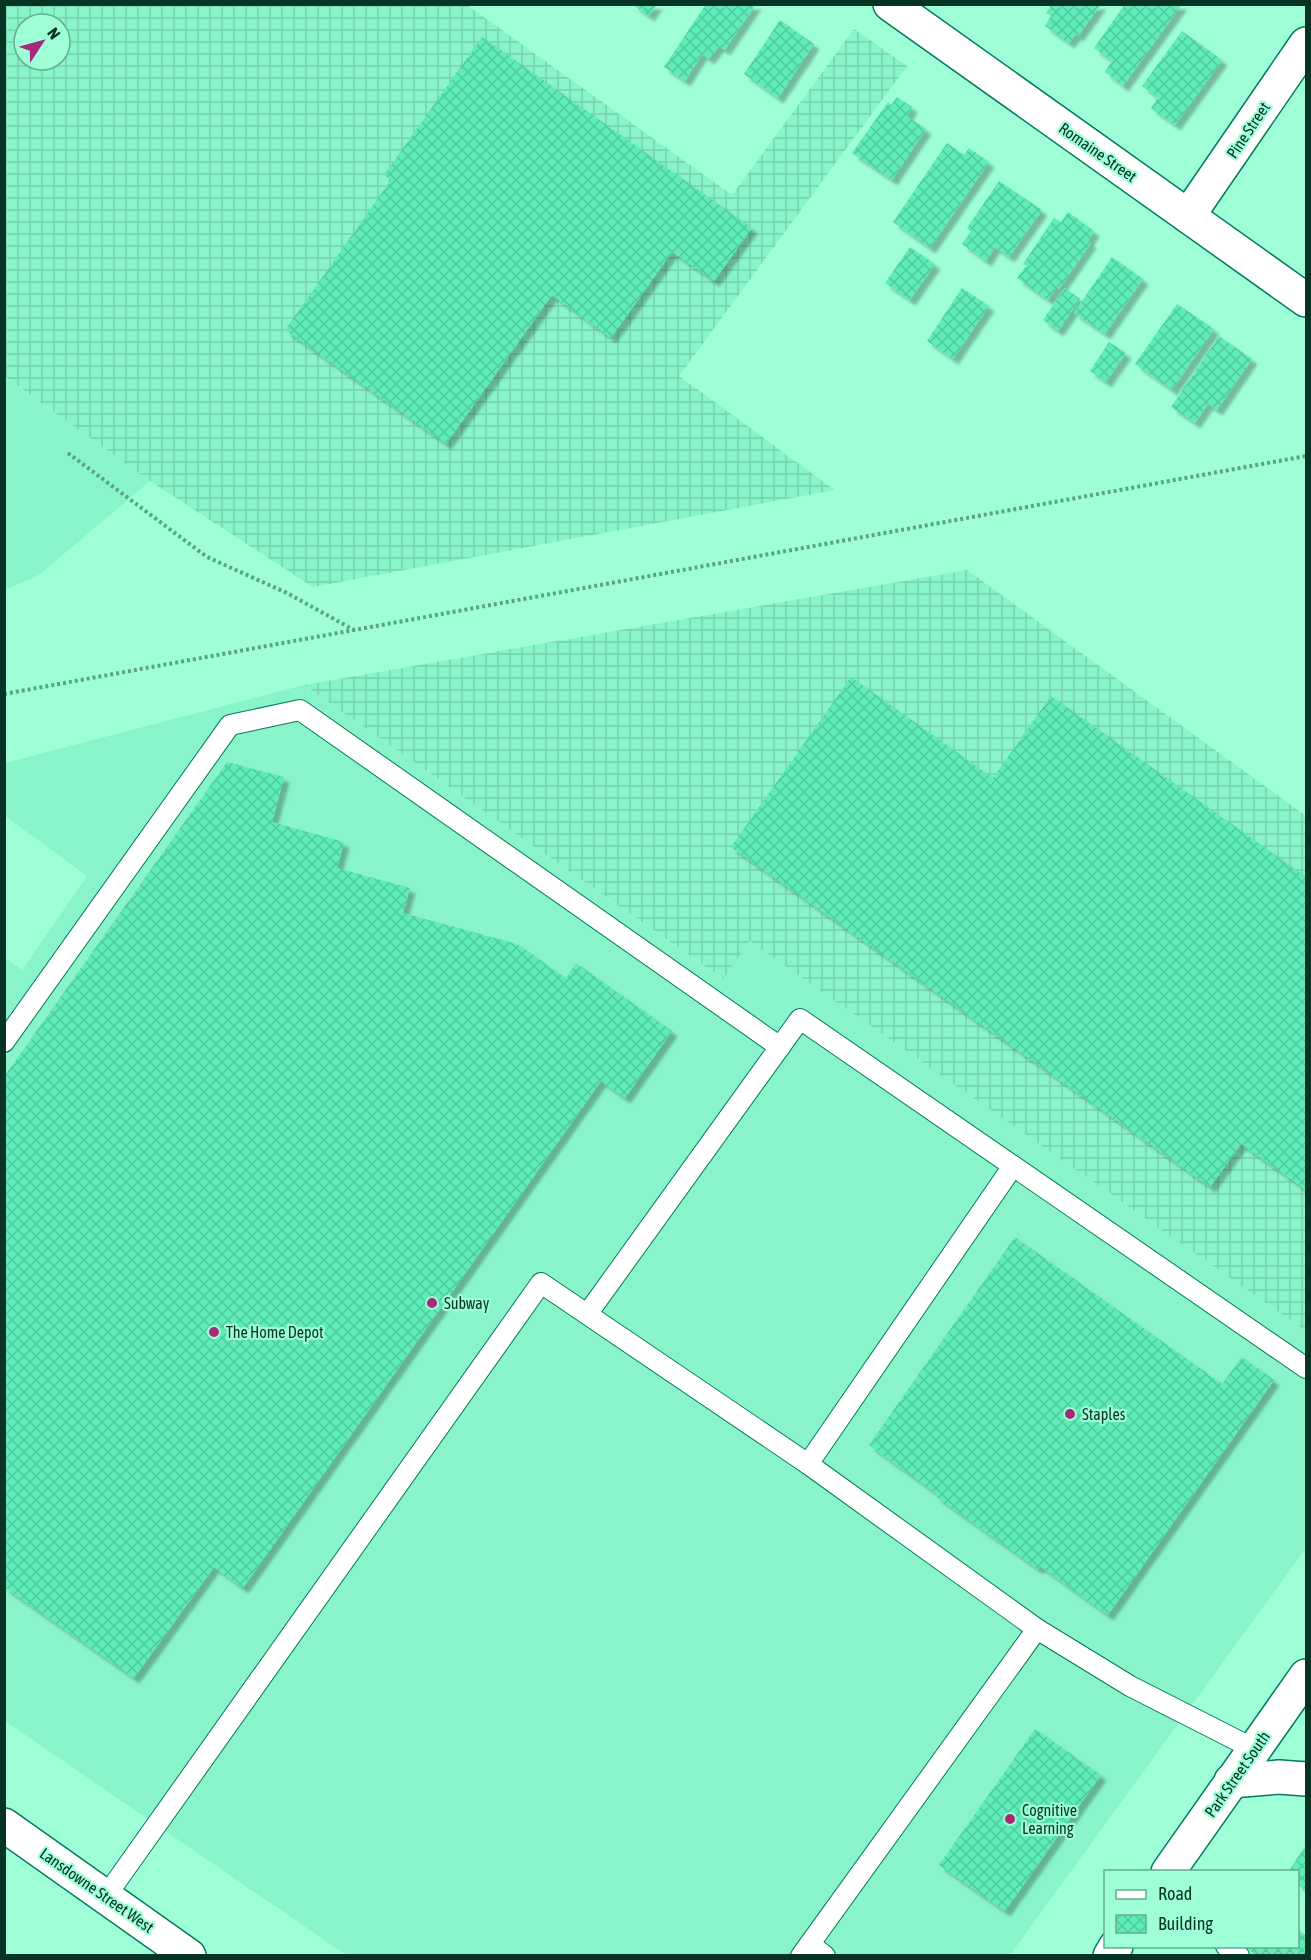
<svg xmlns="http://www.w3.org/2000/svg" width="1311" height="1960" font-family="'Asap Condensed',sans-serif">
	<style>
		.built { fill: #89f4ca }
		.industrial { fill: url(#industrial-grid); fill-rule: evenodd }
		.building { fill: url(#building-cross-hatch); filter: url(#shadow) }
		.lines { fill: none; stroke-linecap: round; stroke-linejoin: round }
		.lane-casing { stroke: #007c5a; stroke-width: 22 }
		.street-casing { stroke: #007c5a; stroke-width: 36 }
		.secondary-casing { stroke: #007c5a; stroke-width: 36 }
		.path { stroke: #5aa386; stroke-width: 4; stroke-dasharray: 3 3; stroke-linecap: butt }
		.lane { stroke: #fff; stroke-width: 20 }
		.street { stroke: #fff; stroke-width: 33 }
		.secondary { stroke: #fff; stroke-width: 33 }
		.poi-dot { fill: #a7297a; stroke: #9effd7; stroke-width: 2 }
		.labels { text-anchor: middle; stroke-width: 4.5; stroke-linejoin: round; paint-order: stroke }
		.street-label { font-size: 16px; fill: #073325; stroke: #9effd7 }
		.poi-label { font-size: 16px; fill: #073325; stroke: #9effd7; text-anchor: start }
	</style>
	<defs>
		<pattern id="industrial-grid" width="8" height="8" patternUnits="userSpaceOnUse" patternTransform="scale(1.5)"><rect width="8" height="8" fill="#89f4ca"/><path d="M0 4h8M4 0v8" fill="none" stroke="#75d2ad"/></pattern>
		<pattern id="building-cross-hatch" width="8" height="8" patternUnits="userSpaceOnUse" patternTransform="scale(1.5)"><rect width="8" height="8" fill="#5eecb9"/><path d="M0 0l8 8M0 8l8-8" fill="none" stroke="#50cb9f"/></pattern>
		<filter id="shadow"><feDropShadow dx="5.5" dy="5.5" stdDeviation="1.5" flood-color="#0004"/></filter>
	</defs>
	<rect width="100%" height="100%" fill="#9effd7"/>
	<g class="built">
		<path d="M4,377L150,481L39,575L5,590Z"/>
		<path d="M304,685L722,979L750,940L1306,1331V1548L1010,1955H346L5,1721L4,957L22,970L87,876L5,816V763Z"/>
	</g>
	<g class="industrial">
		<path d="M5,5H467L732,195L854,29L907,66L679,376L835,490L313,587L150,481L5,377ZM24,24H60V60H24Z"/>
		<path d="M967,570L1306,816V1331L750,941L723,979L304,685Z"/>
	</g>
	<g class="building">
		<path d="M632,4H657L649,16Z"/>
		<path d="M706,4H756L725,50L719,46L709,59L702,54L685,81L664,67Z"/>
		<path d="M1052,4H1101L1078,36L1076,34L1069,43L1045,26L1051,16L1046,13Z"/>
		<path d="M1125,4H1182L1123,86L1105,72L1112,61L1094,48Z"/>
		<path d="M780,20L814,44L778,98L744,74Z"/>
		<path d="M1182,31L1222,60L1175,125L1151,108L1158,97L1142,86Z"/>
		<path d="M482,37L752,228L714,281L672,252L611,338L552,295L446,444L285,330L391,180L384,175Z"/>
		<path d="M897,97L912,107L907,116L926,129L892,180L852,153L888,102L891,105Z"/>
		<path d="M947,143L964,155L969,148L989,162L930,248L893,222Z"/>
		<path d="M999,181L1042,210L1009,257L995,247L986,261L962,244L971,231L967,228Z"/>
		<path d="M1068,212L1094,231L1088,241L1091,243L1059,289L1057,287L1048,300L1017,278L1026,266L1023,264L1054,218L1061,222Z"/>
		<path d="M910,247L935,264L910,300L885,283Z"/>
		<path d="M1112,257L1143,279L1105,334L1074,313Z"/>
		<path d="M962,288L989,306L953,359L927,341Z"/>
		<path d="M1065,288L1080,299L1058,331L1043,320Z"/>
		<path d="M1177,304L1214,329L1172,390L1135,364Z"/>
		<path d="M1219,336L1252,359L1217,410L1208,404L1195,423L1171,407Z"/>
		<path d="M1109,342L1126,353L1106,382L1090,371Z"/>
		<path d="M851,677L993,778L1051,696L1306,877V1190L1241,1144L1210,1187L731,847Z"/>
		<path d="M227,762L284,777L272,822L344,842L337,868L410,888L403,913L517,944L566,978L576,963L672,1031L625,1098L601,1081L243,1588L214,1567L134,1678L4,1587V1077Z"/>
		<path d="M1015,1237L1222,1384L1242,1357L1274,1380L1108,1615L1040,1566L1038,1569L935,1496L937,1494L869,1445Z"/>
		<path d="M1035,1729L1101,1775L1005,1911L939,1865Z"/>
		<path d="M1306,1845V1891L1298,1885V1872H1288Z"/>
		<path d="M1298,1929L1306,1936V1956H1257L1247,1949L1248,1946H1298Z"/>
	</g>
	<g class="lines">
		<g class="lane-casing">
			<g id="lane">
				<path d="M4,1042L230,725L300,710L780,1047"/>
				<path d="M588,1313L800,1019L1306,1368"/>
				<path d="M808,1464L1013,1166"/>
				<path d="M106,1896L541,1283L808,1464L1037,1629L1130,1686L1254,1749"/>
				<path d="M810,1944L825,1956"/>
				<path d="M1226,1946L1239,1956"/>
				<path d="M801,1956L1037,1629"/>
			</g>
		</g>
		<g class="street-casing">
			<g id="street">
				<path d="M890,4L1306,300"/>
				<path d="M1188,216L1306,44"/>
				<path d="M1231,1781L1279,1777L1306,1779"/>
			</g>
		</g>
		<g class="secondary-casing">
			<g id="secondary">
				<path d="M4,1825L189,1956"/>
				<path d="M1168,1872L1306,1676"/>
				<path d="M1110,1956L1116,1946"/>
			</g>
		</g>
		<g class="path">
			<path d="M68,453L207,557L287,593L354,630"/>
			<path d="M4,694L1306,456"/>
		</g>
		<use href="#lane" class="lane"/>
		<use href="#street" class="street"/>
		<use href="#secondary" class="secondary"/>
	</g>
	<g class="poi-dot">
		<circle cx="432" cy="1303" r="6"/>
		<circle cx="214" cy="1332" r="6"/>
		<circle cx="1070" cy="1414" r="6"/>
		<circle cx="1010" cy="1819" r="6"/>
	</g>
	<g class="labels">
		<g class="street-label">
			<text transform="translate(1248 130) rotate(-56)" y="6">Pine Street</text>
			<text transform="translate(1098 152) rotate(35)" y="6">Romaine Street</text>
			<text transform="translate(1237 1774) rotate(-55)" y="6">Park Street South</text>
			<text transform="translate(97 1890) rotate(35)" y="6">Lansdowne Street West</text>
		</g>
		<g class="poi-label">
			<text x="444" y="1309">Subway</text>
			<text x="226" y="1338">The Home Depot</text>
			<text x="1082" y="1420">Staples</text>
			<text x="1022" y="1816">Cognitive<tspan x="1022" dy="18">Learning</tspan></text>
		</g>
	</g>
	<rect width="1311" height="1960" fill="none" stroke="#073325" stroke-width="12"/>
	<rect x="1104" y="1870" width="195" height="78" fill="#9effd7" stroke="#62ad90" stroke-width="1.5"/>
	<rect x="1116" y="1890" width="30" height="9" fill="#ffffff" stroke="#62ad90" stroke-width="1.5"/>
	<text x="1158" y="1900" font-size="18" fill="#073325">Road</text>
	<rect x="1116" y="1915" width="30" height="18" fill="url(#building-cross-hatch)" stroke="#62ad90" stroke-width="1.5"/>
	<text x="1158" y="1930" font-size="18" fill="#073325">Building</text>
	<g transform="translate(42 42) rotate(54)"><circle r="28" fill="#9effd7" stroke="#62ad90" stroke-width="1.5"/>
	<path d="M0-4.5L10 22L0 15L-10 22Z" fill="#a7297a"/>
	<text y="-9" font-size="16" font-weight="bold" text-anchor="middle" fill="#073325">N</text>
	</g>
</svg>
